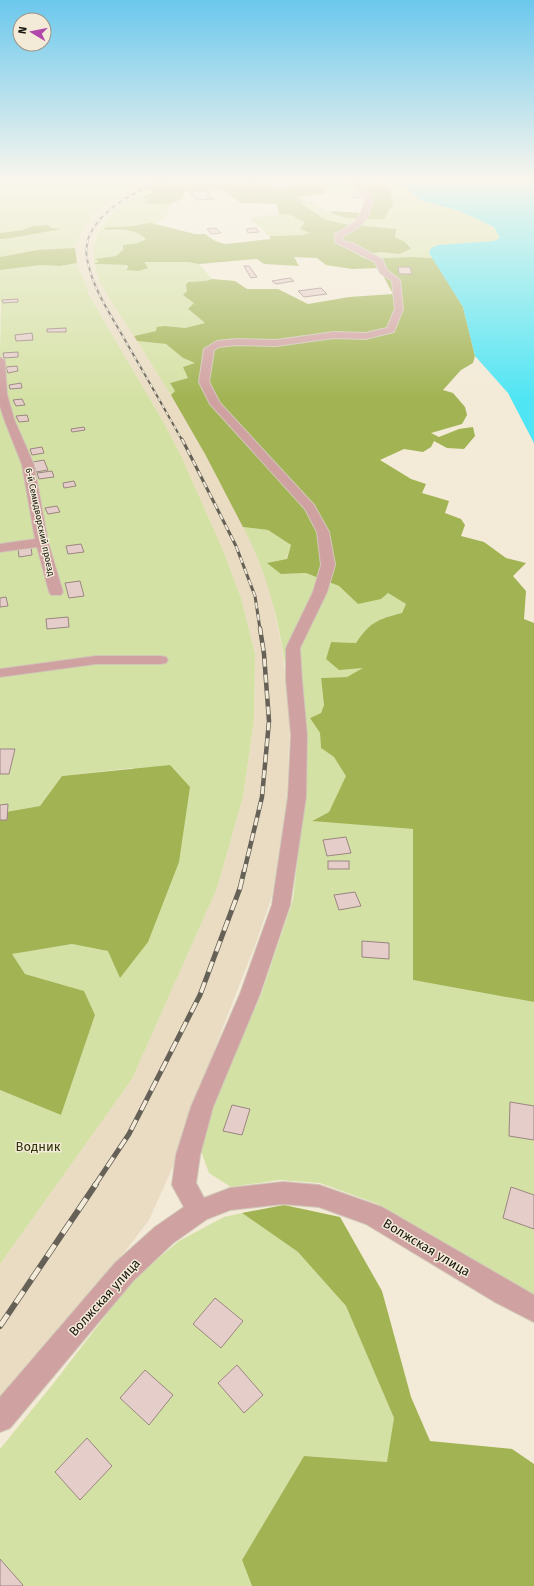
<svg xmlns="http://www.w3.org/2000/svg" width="534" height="1586" font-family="'Fira Sans',sans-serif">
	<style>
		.built { fill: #e9dcc3 }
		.green { fill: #d4e1a4 }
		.forest { fill: #a1b352 }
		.water { fill: #4fe5f4 }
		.building { fill: #e5cec9; stroke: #9b8581 }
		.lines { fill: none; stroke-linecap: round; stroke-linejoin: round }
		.street-casing { stroke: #d0c8b7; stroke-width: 2 }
		.street { fill: #d0a1a1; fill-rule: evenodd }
		.rail-far4-casing { stroke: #666157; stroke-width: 2 }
		.rail-far3-casing { stroke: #666157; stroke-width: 3 }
		.rail-far2-casing { stroke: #666157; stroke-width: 4.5 }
		.rail-far1-casing { stroke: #666157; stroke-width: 5 }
		.rail-casing { stroke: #666157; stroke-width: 6 }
		.rail-far4 { stroke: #f3ead7; stroke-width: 1.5; stroke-dasharray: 4; stroke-linecap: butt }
		.rail-far3 { stroke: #f3ead7; stroke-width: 2; stroke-dasharray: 6; stroke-linecap: butt }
		.rail-far2 { stroke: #f3ead7; stroke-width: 3; stroke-dasharray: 8; stroke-linecap: butt }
		.rail-far1 { stroke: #f3ead7; stroke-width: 3.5; stroke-dasharray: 11; stroke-linecap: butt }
		.rail { stroke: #f3ead7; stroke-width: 4.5; stroke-dasharray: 14; stroke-linecap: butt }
		.labels { text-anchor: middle; stroke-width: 3; stroke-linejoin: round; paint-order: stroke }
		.far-street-label { font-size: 9px; fill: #191610; stroke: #f3ead7 }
		.near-park-label { font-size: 13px; fill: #2e350b; stroke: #f3ead7 }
		.near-street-label { font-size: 13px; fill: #191610; stroke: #f3ead7 }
	</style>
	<rect width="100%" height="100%" fill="#f3ead7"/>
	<path class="built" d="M159,178H174L137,194L117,208L103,222L95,237L93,254L95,268L108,295L185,417L205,454L252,543L270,589L282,648L290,717L287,798L272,896L257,940L223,1027L172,1169L149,1220L118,1261L25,1366L0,1397V1264L132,1079L217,888L243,797L254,720L255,654L241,598L222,548L182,458L164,423L90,297L77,263L75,248L89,222L104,207L125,193Z"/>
	<g class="green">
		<path d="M0,178H101L108,181L119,178H159C135,188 104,201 88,223C83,231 79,240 75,248L37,250L0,257V239H5L60,229L51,228L48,225L33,226L23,230L0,233Z"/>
		<path d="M300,178H348L365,190L362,192L323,194L327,188L297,186Z"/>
		<path d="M372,178H396L420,200L460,211L494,227L500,238L494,241L438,245L431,248L429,253L433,258L410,257L367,259L358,256L380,252L399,254L405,242L395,237L396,229L344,224L324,219L301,204L303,200L313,201C330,219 359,219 384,219L390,189Z"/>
		<path d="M149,188L153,192L143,198L149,199L143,201L159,206L167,203L172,204L166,216L154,225L145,223L131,226H119L105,229C121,235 128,224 146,239L138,243L123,245V250L116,256L96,259L99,261L95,264L127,265L126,270L143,262H189L199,264L212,279L205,281L189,282L195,303L188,310L205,323L185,328L165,326L156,331L134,336C122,318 99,286 95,266C86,228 119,203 149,188Z"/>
		<path d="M279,214H288L305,222L310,233L302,235L269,236L249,218Z"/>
		<path d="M77,263L90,297L164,423L182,458L222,548L241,598L255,654L254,720L243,797L217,888L132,1079L0,1264V1090L61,1115L95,1015L84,991L25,974L11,954L72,944L109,951L120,977L133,768L62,776L40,806L0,813V549L32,546L39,549L6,390L3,360L0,355L1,304L0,301V270L41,265L60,266Z"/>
		<path d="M137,341L166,344L183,358L196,363L188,378L170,383L175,391L171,395Z"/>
		<path d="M0,398L26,465L38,537L31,540L0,547Z"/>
		<path d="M243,527L268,530L291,545L281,574L306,573L339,586L358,604L388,593L406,604L402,613C378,619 370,622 356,643L331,642L326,659L339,669L364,668L347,677L321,678L324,705L321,713L310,718L320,733L321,748L334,757L347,776L329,812L313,820L413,829V980L534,1002V1294L512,1284L378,1204L320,1183L279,1180L231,1187L209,1173L199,1146L210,1108L261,995L293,900L302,820L284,819C299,729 287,608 243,527Z"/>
		<path d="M242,1213L298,1252L346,1306L394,1418L388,1462L304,1456L242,1560L252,1586H0V1449L53,1384L133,1280L179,1241L224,1217Z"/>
	</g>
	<g class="forest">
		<path d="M174,178H228L241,180H267L271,188L316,183L328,188L323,194L297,197L303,200L302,204L324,219L344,224L396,229L395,237L405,242L411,249L399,254L380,252L359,256L367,259L410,257L433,258L463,307L475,356L473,363L461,370L443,390L453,393L465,407L467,415L462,424L431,433L439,437L459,429L473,427L475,436L464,449L447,448L434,441L431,447L423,452L404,449L380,460L411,479L426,484L422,493L449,501L445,513L461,519L465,525L461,536L484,542L506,558L526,563L513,576L526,591L524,619L534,623V1002L413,980V829L312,821L329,812L346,776L334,757L321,748L320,733L310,718L321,713L324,705L321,678L347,677L363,668L339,670L326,659L331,642L356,643C370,622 378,619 402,613L406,604L388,593L381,599L358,604L339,586L306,573L281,574L267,563L287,559L291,545L268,530L243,527L205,454L171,395L175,391L170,383L188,378L183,367L195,363L183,358L166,344L137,341L134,336L156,331L157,327L165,326L185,328L205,323L188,309L194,303L183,295L187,291L186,284L189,282L205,281L212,279L235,281L247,289H278L308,304L349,297L393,294L379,268L352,269L326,265L317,258L294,257L299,266L264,264L257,259L199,264L188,262H144L148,268L138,271L126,270L128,267L127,265L94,264L99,261L95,259L116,256L123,250V245L138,243L146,239C134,228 121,230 106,230L104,228C115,226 121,227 131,226C138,226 143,223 151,223L195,234H205L215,241L225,244L271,239L269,236L302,235L310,233L300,229L305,222L288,214H279L277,204L241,203L222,189L185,191L182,199C166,206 158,206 142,202L148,200L143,198L153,192L149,188Z"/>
		<path d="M372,178L390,189L393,204L384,219C371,219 339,221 330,211L365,213C368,192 368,192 352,179Z"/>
		<path d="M48,225L51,228L62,229L5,239H0V233L23,230L33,226Z"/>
		<path d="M75,248L77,263L60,266L41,265L0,270V257L37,250Z"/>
		<path d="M170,765L190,787L179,862L148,942L120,978L108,951L72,944L12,954L25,974L84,991L95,1015L61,1115L0,1090V813L40,806L62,776Z"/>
		<path d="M284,1205L340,1217L382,1291L411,1397L430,1441L512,1449L534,1464V1586H252L242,1560L304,1456L387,1462L394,1418L346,1306L298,1252L242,1213Z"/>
	</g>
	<path class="water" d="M396,178H534V443L508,393L475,356L463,307L429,253L431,248L438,245L494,241L500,238L494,227L460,211L420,200Z"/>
	<g class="building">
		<path d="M208,190L211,195H207L208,198L213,197L215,199L196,200L190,192Z"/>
		<path d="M362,193L365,197L354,198L351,194Z"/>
		<path d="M216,228L221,233L211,234L207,229Z"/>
		<path d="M256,228L259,232L248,233L246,229Z"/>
		<path d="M244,266H249L257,277L251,278Z"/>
		<path d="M398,267H410L412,274H399Z"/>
		<path d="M290,278L294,281L276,284L272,281Z"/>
		<path d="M321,288L327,294L304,297L298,291Z"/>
		<path d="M18,299V302L3,303L2,300Z"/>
		<path d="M66,328V332H47V329Z"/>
		<path d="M32,333L33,340L16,341L15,335Z"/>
		<path d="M18,352V357L4,358L3,353Z"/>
		<path d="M17,366L18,371L8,373L6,367Z"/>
		<path d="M21,383L22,388L10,389L9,385Z"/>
		<path d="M22,399L25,405L16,406L13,400Z"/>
		<path d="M27,415L29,421L19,422L16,416Z"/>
		<path d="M84,427L85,430L72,432L71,429Z"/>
		<path d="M42,447L44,453L32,455L30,449Z"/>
		<path d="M44,460L48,470L36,472L33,462Z"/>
		<path d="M52,471L54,477L39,479L37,473Z"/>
		<path d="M74,481L76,486L64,488L63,483Z"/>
		<path d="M57,506L60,512L48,514L45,508Z"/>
		<path d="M81,544L84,552L68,554L66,546Z"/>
		<path d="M31,547L32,555L19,557L18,548Z"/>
		<path d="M80,581L84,596L69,598L65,583Z"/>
		<path d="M6,597L8,606L0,607V598Z"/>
		<path d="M68,617L69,627L47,629L46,619Z"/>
		<path d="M0,749H15L9,774H0Z"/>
		<path d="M8,804L7,820H0V805Z"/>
		<path d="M346,837L351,853L327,856L323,840Z"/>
		<rect x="328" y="861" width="21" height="8"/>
		<path d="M355,892L361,906L339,910L334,895Z"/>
		<path d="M362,941L389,943V959L362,957Z"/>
		<path d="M510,1102L534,1106V1140L509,1136Z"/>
		<path d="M232,1105L250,1109L242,1135L223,1131Z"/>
		<path d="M511,1187L534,1195V1229L503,1218Z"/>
		<path d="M215,1298L243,1321L221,1348L193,1324Z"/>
		<path d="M237,1365L263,1395L244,1413L218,1383Z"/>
		<path d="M145,1370L173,1395L149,1425L120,1398Z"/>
		<path d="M87,1438L112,1466L80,1500L55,1472Z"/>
		<path d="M0,1559L23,1585L22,1586H0Z"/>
	</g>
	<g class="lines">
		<g class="street-casing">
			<g id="street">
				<path d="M341,178C353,177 365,189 373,198C369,222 362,226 342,237L343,241L352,243L382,259L387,270L400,280L403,309L394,332L365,339L334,338L276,346L237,345L219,347L214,350L209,382L220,403L314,505L329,532L335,565L327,592L300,648L302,680L307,735L306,797L290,905L260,994L213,1107L200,1155L196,1183L204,1198L230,1188L283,1182L319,1185L382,1207L534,1295V1322L495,1302L366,1224L319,1207L283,1204L230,1210L207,1219L173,1243L133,1281L10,1428L0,1432V1397L115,1263L155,1227L184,1207L172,1185L176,1155L191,1107L240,994L272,905L288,797L291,735L286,680V648L313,592L321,565L317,532L305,509L210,404L199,382L204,349L217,341L237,339L276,340L334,332L365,333L387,328L395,309L392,281L380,273L375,262L335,242V234C354,224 361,221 365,198L356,188Z"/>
				<path d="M0,357L5,360L7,394L14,419L34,465L48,542L63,592L61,595H51L49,592L37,547L0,552V544L35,539L22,465L4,419L0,406Z"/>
				<path d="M96,656H161L166,657L168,660L166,663L161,664H96L0,677V669Z"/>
			</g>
		</g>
		<use href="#street" class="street"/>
		<g class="rail-far4-casing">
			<path id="rail-far4" d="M168,178C139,190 100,207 88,239C86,247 86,256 88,263C94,291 111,315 125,340C144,373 163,406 182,440"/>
		</g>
		<g class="rail-far3-casing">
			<path id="rail-far3" d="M182,439L236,546L255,596L260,629"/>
		</g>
		<g class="rail-far2-casing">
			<path id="rail-far2" d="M244,872L262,797L269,721L264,654L260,628"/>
		</g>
		<g class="rail-far1-casing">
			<path id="rail-far1" d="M95,1185L129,1134L200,995L240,888L244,871"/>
		</g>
		<g class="rail-casing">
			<path id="rail" d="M0,1326L96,1184"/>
		</g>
		<use href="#rail-far4" class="rail-far4"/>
		<use href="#rail-far3" class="rail-far3"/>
		<use href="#rail-far2" class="rail-far2"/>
		<use href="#rail-far1" class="rail-far1"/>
		<use href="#rail" class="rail"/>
	</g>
	<linearGradient id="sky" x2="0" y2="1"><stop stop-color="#6bc8ed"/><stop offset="0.45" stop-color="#faf6ed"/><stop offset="1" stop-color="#faf6ed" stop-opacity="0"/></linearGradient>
	<rect width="534" height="400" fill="url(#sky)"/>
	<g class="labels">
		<g class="far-street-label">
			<text transform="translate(40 522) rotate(78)" y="3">6-й Семидворский проезд</text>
		</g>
		<g class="near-park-label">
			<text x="38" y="1151">Водник</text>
		</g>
		<g class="near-street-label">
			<text transform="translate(427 1247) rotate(31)" y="5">Волжская улица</text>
			<text transform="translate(104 1297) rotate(-48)" y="5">Волжская улица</text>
		</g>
	</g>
	<g transform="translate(32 32) rotate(280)"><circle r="19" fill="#f3ead7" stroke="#9c9587"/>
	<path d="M0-3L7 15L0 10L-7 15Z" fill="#b149ac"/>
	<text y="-6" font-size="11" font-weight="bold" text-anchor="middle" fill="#191610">N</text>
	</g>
</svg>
